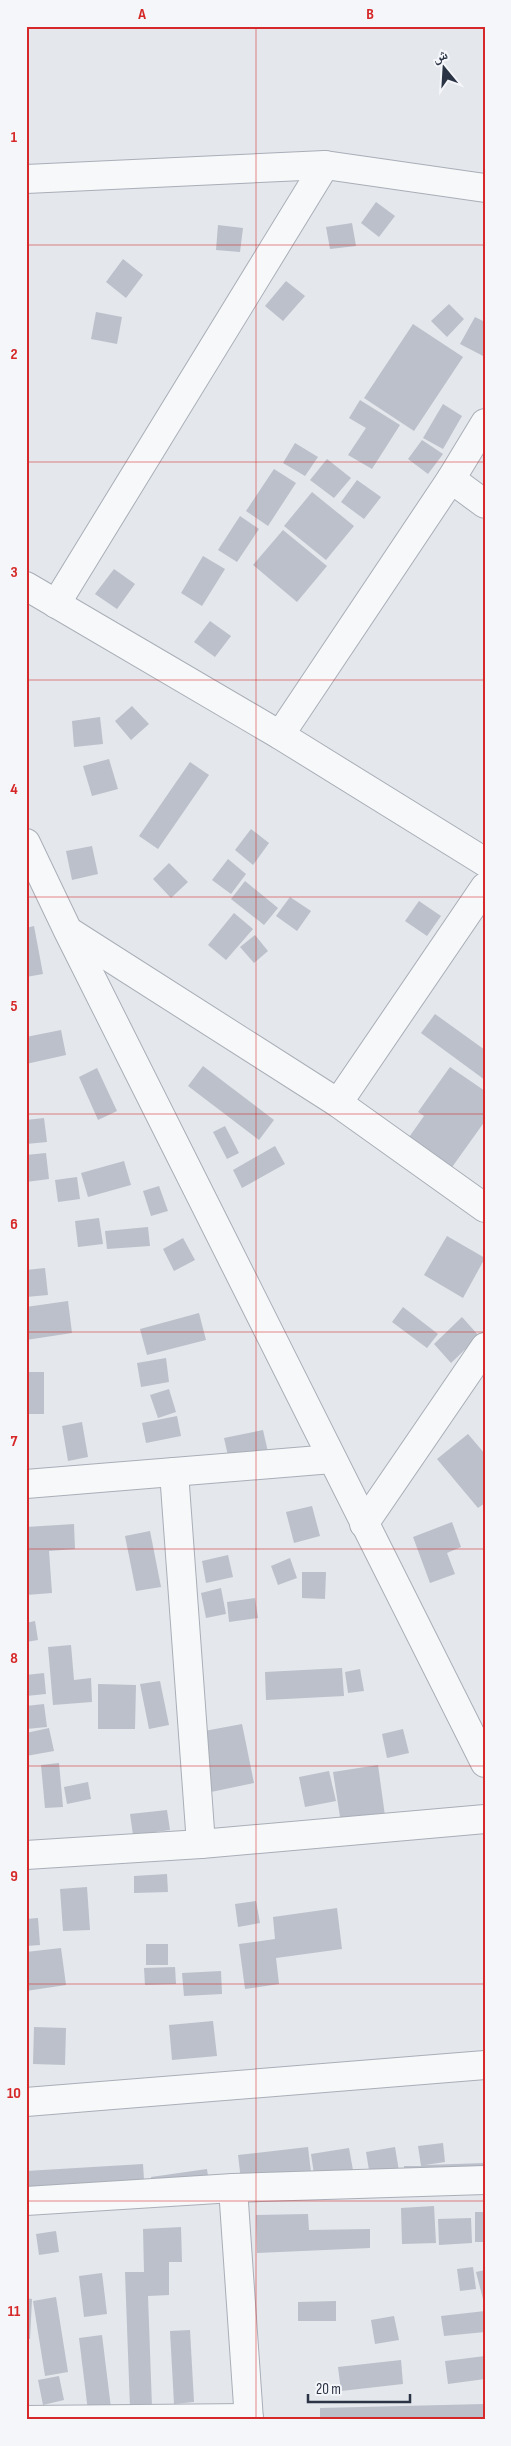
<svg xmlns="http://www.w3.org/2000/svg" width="511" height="2446" font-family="'Sofia Sans Condensed','Noto Naskh Arabic',sans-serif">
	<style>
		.building { fill: #bbc0ca }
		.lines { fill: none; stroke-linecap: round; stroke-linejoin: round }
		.minor-casing { stroke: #a9aeb7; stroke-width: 30 }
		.tertiary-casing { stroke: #a9aeb7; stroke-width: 30 }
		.minor { stroke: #f7f8fa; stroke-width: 28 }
		.tertiary { stroke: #f7f8fa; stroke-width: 28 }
		.grid { fill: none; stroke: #d62828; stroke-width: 1; stroke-opacity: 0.55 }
		.neatline { fill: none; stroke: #d62828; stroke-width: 2 }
		.grid-label { font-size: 16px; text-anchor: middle; font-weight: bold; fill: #d62828 }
	</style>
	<rect width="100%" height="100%" fill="#e4e7ec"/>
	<g class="building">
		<path d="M376,202L395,216L379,237L361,223Z"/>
		<path d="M352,223L356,246L330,249L326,227Z"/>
		<path d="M218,225L243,228L240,252L216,250Z"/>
		<path d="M123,259L143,275L126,298L106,282Z"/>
		<path d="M286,281L305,296L283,321L265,306Z"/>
		<path d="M449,304L464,319L447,337L431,321Z"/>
		<path d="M96,312L122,317L117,344L91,339Z"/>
		<path d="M475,317L485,322V357L460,344Z"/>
		<path d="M413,324L463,357L414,431L364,398Z"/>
		<path d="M360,400L400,425L372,469L348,455L366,428L349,418Z"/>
		<path d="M443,404L462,416L443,449L423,438Z"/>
		<path d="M422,440L443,454L428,474L408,459Z"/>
		<path d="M295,443L318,457L305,476L283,463Z"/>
		<path d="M327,459L351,478L334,498L310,480Z"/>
		<path d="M274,469L296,483L268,526L246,511Z"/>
		<path d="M357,480L381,497L364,519L341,502Z"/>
		<path d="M312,492L354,526L326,560L284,526Z"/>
		<path d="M240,516L259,529L237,562L218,550Z"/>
		<path d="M283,530L327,566L297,602L253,565Z"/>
		<path d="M203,556L225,569L202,606L181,593Z"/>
		<path d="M114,569L135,584L117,609L95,594Z"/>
		<path d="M210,621L231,636L215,657L194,642Z"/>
		<path d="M132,706L149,724L131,740L115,721Z"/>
		<path d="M100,717L103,744L74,747L72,721Z"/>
		<path d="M109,759L118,789L92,796L83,766Z"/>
		<path d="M190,762L209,775L158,849L139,836Z"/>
		<path d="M251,829L269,843L253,865L235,850Z"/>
		<path d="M92,846L98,874L72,880L66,851Z"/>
		<path d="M228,859L246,874L231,894L212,880Z"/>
		<path d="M169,863L188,882L171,898L153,879Z"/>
		<path d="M245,881L278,908L264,925L231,899Z"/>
		<path d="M290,897L311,911L297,931L276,916Z"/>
		<path d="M419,901L441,916L427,936L405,921Z"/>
		<path d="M234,913L253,929L226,960L208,945Z"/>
		<path d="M34,926L43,974L26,977V928Z"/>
		<path d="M255,935L268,951L254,963L240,947Z"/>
		<path d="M435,1014L485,1050V1080L421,1033Z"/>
		<path d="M61,1030L66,1055L26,1064V1037Z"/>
		<path d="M203,1066L274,1120L259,1140L188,1086Z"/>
		<path d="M450,1067L485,1091V1121L450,1170L407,1140L424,1116L418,1112Z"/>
		<path d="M97,1068L117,1111L98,1120L79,1077Z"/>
		<path d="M44,1118L47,1142L26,1144V1120Z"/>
		<path d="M225,1126L239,1153L227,1159L213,1132Z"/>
		<path d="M275,1146L285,1164L242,1188L233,1170Z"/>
		<path d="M46,1153L49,1179L26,1182V1155Z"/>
		<path d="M124,1161L131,1185L88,1197L81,1173Z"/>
		<path d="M77,1177L80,1199L58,1202L55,1180Z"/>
		<path d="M159,1186L168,1211L151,1216L143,1191Z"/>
		<path d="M99,1218L103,1244L78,1247L75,1221Z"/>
		<path d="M148,1227L150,1246L107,1249L105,1231Z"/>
		<path d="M447,1236L485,1258L463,1298L424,1275Z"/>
		<path d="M183,1238L195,1260L174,1271L163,1249Z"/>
		<path d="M45,1268L48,1295L26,1297V1270Z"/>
		<path d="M68,1301L72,1333L26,1340V1307Z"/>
		<path d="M403,1307L438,1334L427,1348L392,1322Z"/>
		<path d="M199,1313L206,1340L147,1355L140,1329Z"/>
		<path d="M462,1317L479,1336L451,1363L434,1344Z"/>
		<path d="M166,1358L169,1382L141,1387L137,1363Z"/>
		<rect x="26" y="1372" width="18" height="42"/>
		<path d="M169,1389L176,1412L158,1418L150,1395Z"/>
		<path d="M177,1416L181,1436L146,1443L142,1423Z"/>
		<path d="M82,1422L88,1457L68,1461L62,1426Z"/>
		<path d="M263,1430L268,1452L229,1460L224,1438Z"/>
		<path d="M468,1434L485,1454V1503L478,1508L437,1459Z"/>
		<path d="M312,1506L320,1536L294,1543L286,1512Z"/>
		<path d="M452,1522L461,1547L447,1553L455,1574L430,1583L413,1537Z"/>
		<path d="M74,1524L75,1549L49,1551L52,1593L26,1595V1527Z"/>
		<path d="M150,1531L161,1587L136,1591L125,1536Z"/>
		<path d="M228,1555L233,1577L206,1583L202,1561Z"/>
		<path d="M290,1558L297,1578L278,1585L271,1566Z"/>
		<path d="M302,1572H326L325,1599L302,1598Z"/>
		<path d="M221,1588L226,1614L206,1618L201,1593Z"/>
		<path d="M255,1598L258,1618L229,1622L227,1602Z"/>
		<path d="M35,1621L38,1640L26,1642V1623Z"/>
		<path d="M71,1645L74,1680L91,1678L92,1702L53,1705L48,1647Z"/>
		<path d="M342,1668L344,1696L266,1700L265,1672Z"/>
		<path d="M360,1669L364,1691L348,1693L345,1672Z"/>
		<path d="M44,1673L46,1694L26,1696V1675Z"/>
		<path d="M160,1681L169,1725L149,1729L140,1684Z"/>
		<path d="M98,1684L136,1685L135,1729H98Z"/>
		<path d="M44,1704L47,1727L26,1729V1706Z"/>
		<path d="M242,1724L254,1783L211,1792L199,1732Z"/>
		<path d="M49,1728L54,1751L26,1756V1733Z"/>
		<path d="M403,1729L409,1753L387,1758L382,1734Z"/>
		<path d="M59,1763L63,1807L45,1808L41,1765Z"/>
		<path d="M378,1765L385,1816L341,1823L333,1772Z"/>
		<path d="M329,1771L336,1801L305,1807L299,1777Z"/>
		<path d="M88,1782L91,1799L67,1804L64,1787Z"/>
		<path d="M167,1810L170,1830L133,1835L130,1814Z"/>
		<path d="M167,1874L168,1892L134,1893V1876Z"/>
		<path d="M87,1887L90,1930L63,1931L60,1889Z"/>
		<path d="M256,1901L260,1923L238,1927L235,1904Z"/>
		<path d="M337,1908L342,1949L276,1958L279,1984L245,1989L239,1944L275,1939L273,1917Z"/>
		<path d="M38,1918L40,1945L26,1946V1919Z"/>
		<rect x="146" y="1944" width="22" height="21"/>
		<path d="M61,1948L66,1985L26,1991V1952Z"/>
		<path d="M175,1967L176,1984L145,1985L144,1968Z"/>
		<path d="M221,1971L222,1994L184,1996L182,1973Z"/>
		<path d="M213,2021L217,2056L172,2060L169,2025Z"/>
		<path d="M34,2027L66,2028L65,2065L33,2064Z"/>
		<path d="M443,2143L445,2162L425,2165L485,2163V2181L405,2184L404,2166H421L418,2146Z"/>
		<path d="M308,2147L313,2189L243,2197L238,2155Z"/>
		<path d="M395,2147L401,2183L372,2188L366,2152Z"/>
		<path d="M349,2148L356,2187L317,2194L311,2154Z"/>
		<path d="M143,2164L145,2195L26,2202V2171Z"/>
		<path d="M207,2169L210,2190L154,2198L151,2177Z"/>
		<path d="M434,2206L436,2243L402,2244L401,2208Z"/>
		<rect x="475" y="2212" width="10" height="30"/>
		<path d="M308,2214L309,2230L370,2229V2248L257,2253L256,2215Z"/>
		<path d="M471,2218L472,2243L439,2245L438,2219Z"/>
		<path d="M181,2227L182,2262H169V2295L148,2296L152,2407L130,2408L125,2272H144L143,2229Z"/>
		<path d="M56,2231L59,2252L39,2255L36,2234Z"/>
		<path d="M473,2267L476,2289L460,2291L457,2269Z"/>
		<path d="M485,2270V2299H483L476,2272Z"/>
		<path d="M102,2273L107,2314L84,2317L79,2276Z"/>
		<path d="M56,2297L68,2372L45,2376L33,2301Z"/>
		<path d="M26,2298L32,2299L30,2339H26Z"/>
		<path d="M336,2301V2321H298V2302Z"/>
		<path d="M485,2311V2332L444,2336L441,2316Z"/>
		<path d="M394,2316L399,2340L375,2344L371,2320Z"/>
		<path d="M190,2330L194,2402L174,2404L170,2331Z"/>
		<path d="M102,2335L111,2408L88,2411L79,2338Z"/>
		<path d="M485,2356V2379L448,2384L445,2361Z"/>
		<path d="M401,2360L403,2384L341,2391L338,2367Z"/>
		<path d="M59,2376L64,2400L43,2405L38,2380Z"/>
		<path d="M485,2404V2420H320V2408Z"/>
	</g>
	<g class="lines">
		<g class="minor-casing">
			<g id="minor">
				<path d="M26,179L325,165L485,188"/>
				<path d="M451,479L485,504"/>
				<path d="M26,586L280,735L451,479L485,423"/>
				<path d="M56,604L325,165"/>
				<path d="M280,735L485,862"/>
				<path d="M26,843L68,931L485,1763"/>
				<path d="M70,932L338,1103L485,1208"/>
				<path d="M338,1103L485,887"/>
				<path d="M174,1472L201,1844"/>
				<path d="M26,1484L332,1459"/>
				<path d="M364,1524L485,1347"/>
				<path d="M26,1855L201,1844L485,1819"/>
				<path d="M233,2188L249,2420"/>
				<path d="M26,2201L233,2188L485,2180"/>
				<path d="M26,2420L249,2418"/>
			</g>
		</g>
		<g class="tertiary-casing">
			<path id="tertiary" d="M26,2102L485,2065"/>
		</g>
		<use href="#minor" class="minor"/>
		<use href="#tertiary" class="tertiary"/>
	</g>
	<path class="grid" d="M256,26V2420M26,245H485M26,462H485M26,680H485M26,897H485M26,1114H485M26,1332H485M26,1549H485M26,1766H485M26,1984H485M26,2201H485"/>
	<rect width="511" height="2446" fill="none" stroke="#f4f6f9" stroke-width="55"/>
	<g transform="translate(444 68) rotate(342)" stroke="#f4f6f9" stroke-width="4" paint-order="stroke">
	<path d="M0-4L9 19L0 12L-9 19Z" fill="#2b3445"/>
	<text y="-8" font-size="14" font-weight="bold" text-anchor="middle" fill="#2b3445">ش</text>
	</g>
	<path d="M308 2394v8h102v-8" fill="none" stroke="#2b3445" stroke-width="2.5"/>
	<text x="316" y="2394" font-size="15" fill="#2b3445" stroke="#f4f6f9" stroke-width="4" paint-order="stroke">20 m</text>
	<rect x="28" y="28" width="456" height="2390" class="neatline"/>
	<g class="grid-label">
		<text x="142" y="19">A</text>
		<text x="370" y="19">B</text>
		<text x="14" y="142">1</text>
		<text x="14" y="359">2</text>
		<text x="14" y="577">3</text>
		<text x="14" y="794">4</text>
		<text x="14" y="1011">5</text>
		<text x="14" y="1229">6</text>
		<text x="14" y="1446">7</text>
		<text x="14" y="1663">8</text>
		<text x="14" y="1881">9</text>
		<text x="14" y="2098">10</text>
		<text x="14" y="2316">11</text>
	</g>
</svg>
